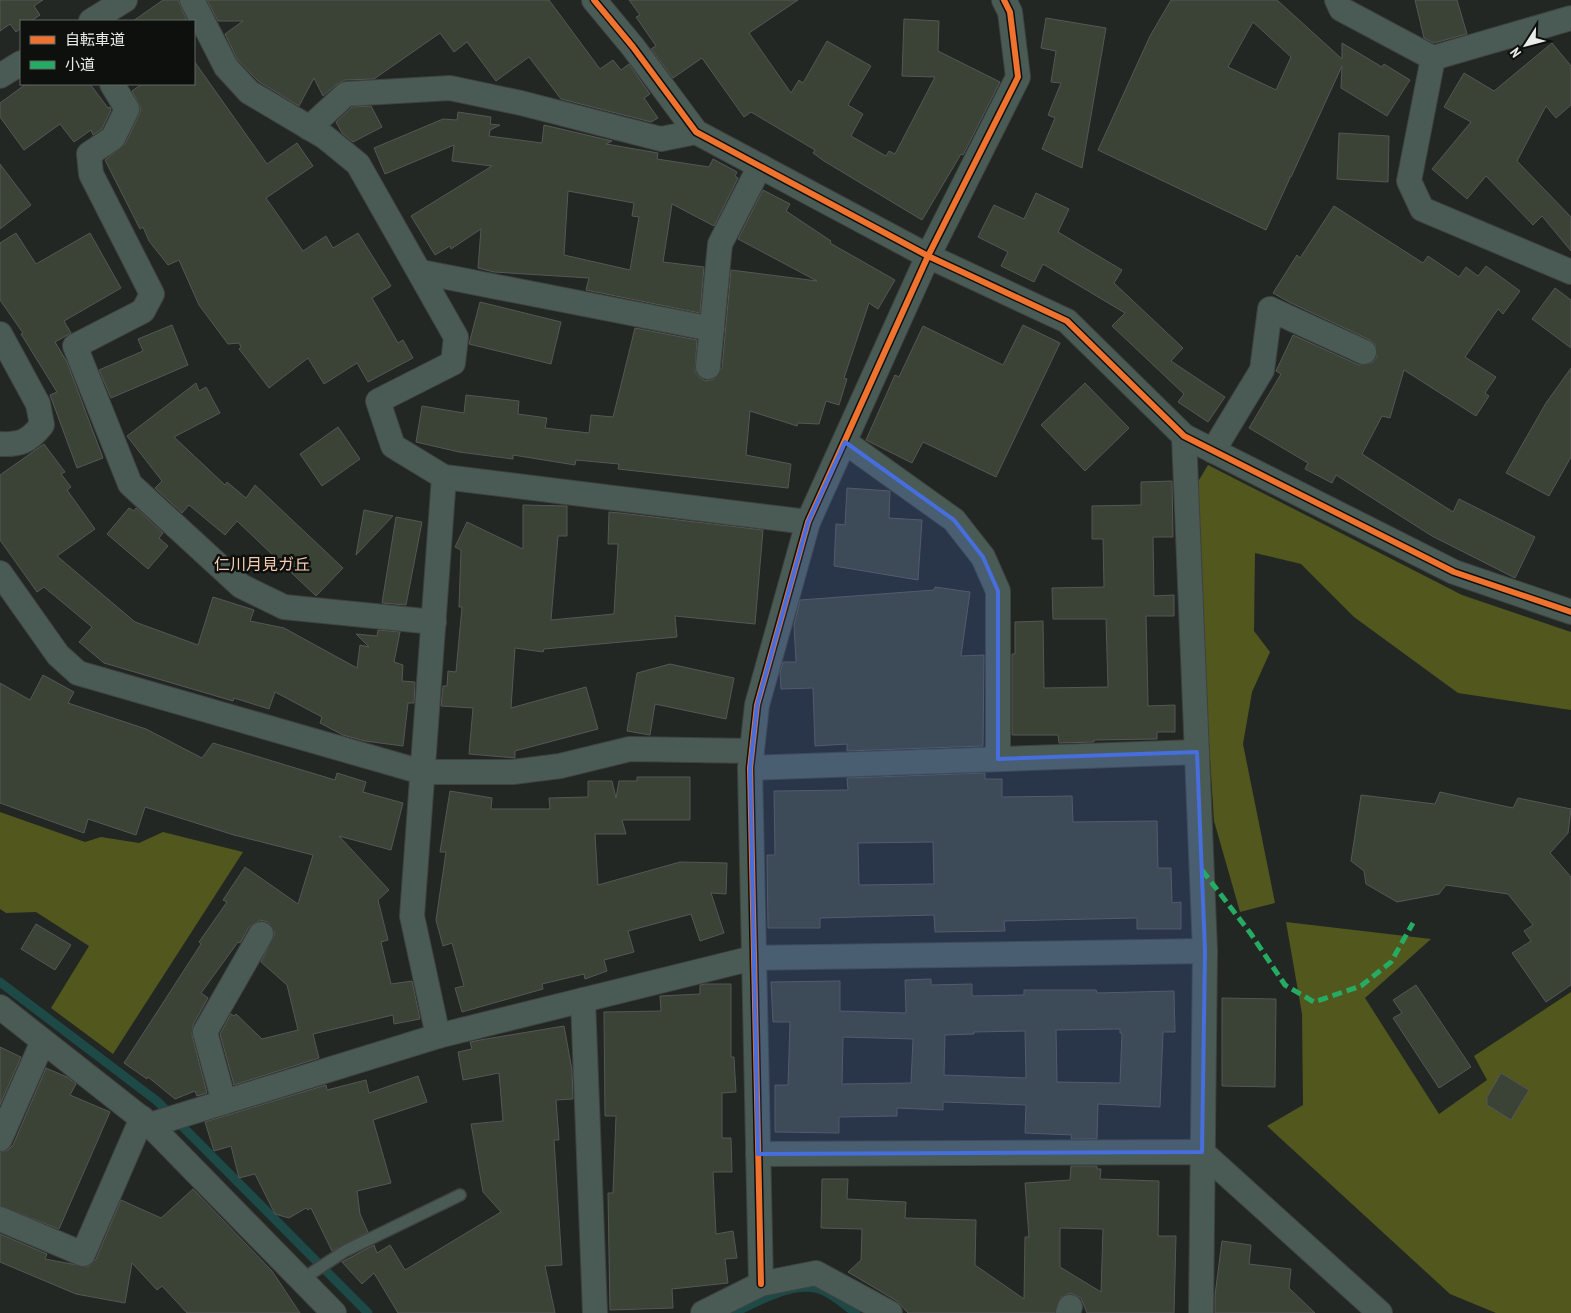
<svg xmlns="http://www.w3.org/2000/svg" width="1571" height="1313" font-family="'PT Sans Narrow','Noto Sans JP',sans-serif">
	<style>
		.forest { fill: #52571e }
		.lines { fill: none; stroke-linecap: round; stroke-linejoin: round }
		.stream { stroke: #1d4a47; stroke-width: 9 }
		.building { fill: #3b4337; stroke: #555755; fill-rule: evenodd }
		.lane-casing { stroke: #3f4240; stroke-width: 14 }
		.street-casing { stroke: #3f4240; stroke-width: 26 }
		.lane { stroke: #4a5b56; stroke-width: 11 }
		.street { stroke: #4a5b56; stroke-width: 24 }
		.quiet { stroke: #26ab63; stroke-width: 5; stroke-dasharray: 10 5; stroke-linecap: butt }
		.cycleway-casing { stroke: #0d100d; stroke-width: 9 }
		.cycleway { stroke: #ef722f; stroke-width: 6 }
		.marked { fill: #466edc; fill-opacity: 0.2; stroke: #466edc; stroke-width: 4; stroke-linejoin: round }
		.labels { text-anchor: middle; stroke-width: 5; stroke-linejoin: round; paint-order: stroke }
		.neighbourhood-label { font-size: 16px; fill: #f7ccb2; stroke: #0d100d }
	</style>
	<rect width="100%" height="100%" fill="#222724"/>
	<g class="forest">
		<path d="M1208,465L1462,595L1571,632V710L1458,693L1354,617L1301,564L1255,553L1254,631L1270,652L1252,692L1243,744L1275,903L1240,912L1214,821L1193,490Z"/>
		<path d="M0,812L85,842L101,837L139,843L163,832L243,852L113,1054L51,1008L89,946L36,912L6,913L0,909Z"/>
		<path d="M1286,922L1431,939L1365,998L1439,1114L1487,1080L1474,1056L1571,992V1313H1496L1450,1294L1267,1126L1303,1105L1302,1014Z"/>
	</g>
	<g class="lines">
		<g class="stream">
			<path d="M0,982L157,1101L368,1313"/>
			<path d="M733,1313C758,1302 796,1278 824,1291C835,1296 846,1306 856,1313"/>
		</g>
	</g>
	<g class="building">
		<path d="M0,0H43L34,6L40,15L31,21H21V28L16,32L10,24L0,31Z"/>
		<path d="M163,0H178L187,21H133Z"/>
		<path d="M207,0H549L600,69L613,60L621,70L629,64L650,94L644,98L658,118L651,122L561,99L529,57L496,81L467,42L454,52L440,33L374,79L345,80L337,84L323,96L314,78L299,106L258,81L237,59L225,34L243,21H218Z"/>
		<path d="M629,0H798L749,33L791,93L799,80L803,83L827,41L871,66L848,105L863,114L851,136L886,156L889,151L895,154L935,77L902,76L904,19L939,21L938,51L1000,82L963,155L961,154L922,220L824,161L813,153L815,150L751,112L744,117L702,58L673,78L651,49L656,46L636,17L640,15Z"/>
		<path d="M1171,0H1277L1342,59V43L1382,67L1384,64L1410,80L1387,116L1341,88L1342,66L1291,177H1289L1290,178L1266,230L1098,150L1150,36ZM1253,22L1291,57L1276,90L1228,67Z"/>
		<path d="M1415,0H1457L1467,34L1434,43L1424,38Z"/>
		<path d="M1046,18L1106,28L1082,168L1042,149L1055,118L1048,115L1061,83L1051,82L1056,51L1041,48Z"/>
		<path d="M1552,43L1571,66V105L1556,118L1546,106L1517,161L1571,217V251L1542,216L1533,225L1486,176L1467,199L1432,169L1471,122L1444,107L1464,73L1494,91Z"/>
		<path d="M194,61L267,164L297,143L313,166L266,198L303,251L326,236L333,248L358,233L391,286L372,298L398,343L403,340L413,358L368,382L357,363L324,384L308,358L269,388L239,349L241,347L239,343L228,344L199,305L179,260L168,265L149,241L143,227L140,229L105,160L125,144L139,115L141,108L132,91L142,84H194Z"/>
		<path d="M26,84H90L108,108L110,107L111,110L102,129L93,135L91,130L74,142L60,124L24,150L0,117V103Z"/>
		<path d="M371,106L382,127L353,142L342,133L336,122L352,107Z"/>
		<path d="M458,112L491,117L490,124L500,125L490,130L489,136L542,143L544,125L612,141L606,144L658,153L657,159L709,167L713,159L737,172L735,176L738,178L714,226L672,204L663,262L704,267L700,313L586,290L589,278L494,272L478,268L481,229L451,249L450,246L435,255L411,216L492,166L452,161L454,145L385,174L374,148L443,119L457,120ZM568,191L634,203L632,216L639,217L630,270L564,255Z"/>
		<path d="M1339,133L1389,136L1388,182L1337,179Z"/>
		<path d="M0,164L31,205L0,229Z"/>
		<path d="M763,190L790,204L786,211L831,241L830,243L895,280L878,309L869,303L844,378L847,379L839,405L826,401L819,424L798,423L797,426L750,411L746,455L791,464L788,488L618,469L619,464L576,460L575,465L513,455V459L459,452L416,442L422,406L464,413L466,395L519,401L518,414L547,418L545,428L589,433L591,415L613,417L635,328L697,340L695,372L700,378L706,381L714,379L722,368L731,270L817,281L738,239Z"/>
		<path d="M1036,193L1069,209L1058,232L1122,270L1114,283L1183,348L1171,361L1225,397L1208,422L1178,402L1184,394L1112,326L1125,313L1043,264L1034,282L1001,266L1008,252L978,237L994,205L1024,219Z"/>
		<path d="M1334,206L1423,263L1428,256L1459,277L1466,267L1478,276L1486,266L1520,291L1503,314L1498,309L1465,357L1496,377L1485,393L1489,396L1476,416L1404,370L1390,418L1382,416L1362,454L1453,512L1459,499L1535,537L1515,578L1432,536L1336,475L1332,483L1305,469L1308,463L1249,428L1281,374L1276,371L1293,335L1359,365L1372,363L1377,357L1375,344L1370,340L1289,302L1273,293L1297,255L1300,258Z"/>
		<path d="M16,233L36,264L90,233L121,288L64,321L71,333L55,342L67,362L103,458L77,468L50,395L57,392L21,334L23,333L0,300V243Z"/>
		<path d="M1555,288L1571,300V348L1532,319Z"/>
		<path d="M480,302L561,322L551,364L469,344Z"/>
		<path d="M172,325L188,365L111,398L99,370L143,351L138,339Z"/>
		<path d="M1023,325L1060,343L996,477L923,442L912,463L866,440L895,375L899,377L923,326L1003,365Z"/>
		<path d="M1571,368V457L1549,496L1506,473L1546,403Z"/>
		<path d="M196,383L199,391L206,387L220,413L174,437L225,485L227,482L246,498L255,485L343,568L316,596L237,521L225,535L189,505L182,513L155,488L162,481L127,436Z"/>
		<path d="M1085,383L1129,428L1085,471L1041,425Z"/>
		<path d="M338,427L360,459L322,486L300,454Z"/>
		<path d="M44,444L65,472L61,474L71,487L67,490L95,529L57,556L135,622L198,645L213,597L254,610L250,621L284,628L357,668L360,645L369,647L356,634L377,636L378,630L400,632L394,662L403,665L402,681L415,682L414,703H408L403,746L365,741L343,735L320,723L322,717L275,692L269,709L234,698L233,701L104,663L79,642L92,627L44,587L37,592L0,540V475Z"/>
		<path d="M1172,481L1173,537H1153L1154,596L1174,595V616H1146L1147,655L1148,706L1175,705V732H1157V739L1094,740V742L1059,743L1058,735H1012V654H1015V622L1043,621L1044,688L1108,687L1106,619H1053L1052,588L1104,587L1103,539H1092V506L1141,505V482Z"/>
		<path d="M847,488L890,491L889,518L922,520L918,580L834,566L836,524L845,525Z"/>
		<path d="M523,505L567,506V536H558L551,620L614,614L618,544H608L609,512L620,513L763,530L755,624L675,616L677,637L544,649L543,652L515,648L511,708L586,687L598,729L515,751V758L469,754L473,708L441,706L443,686H447L448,671L456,672L462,607H459L461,550L455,547L467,522L523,549Z"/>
		<path d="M129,508L134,511L136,508L163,533L159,538L168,546L148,569L107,534Z"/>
		<path d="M364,510L393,516L356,555Z"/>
		<path d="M396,517L422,522L406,605L382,603Z"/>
		<path d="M935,587L970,592L961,656L984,655L983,746L847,751V744L815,746L813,688L781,689L780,673L783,662H796L794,625L800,600L934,590Z"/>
		<path d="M670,664L734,678L726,719L655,704L650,735L627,731L637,673Z"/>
		<path d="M43,675L74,692L68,703L146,729L202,758L213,743L335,780L337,773L366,782L363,792L403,803L391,850L339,836L389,890L378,900L388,940L381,942L391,984L412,981L420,1019L394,1024L393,1015L313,1034L319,1058L234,1085L220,1034L231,1014L234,1016L236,1014L262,1039L298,1030L287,985L261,962L275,933L268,922L260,920L249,927L240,943L238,942L201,993L208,998L193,1025L192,1035L207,1093L197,1096L195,1091L175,1099L148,1077L147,1079L124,1063L201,944L199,942L227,902L223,900L245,867L298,904L313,855L234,835L145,807L136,835L88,819L84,833L0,803V683L30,700Z"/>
		<path d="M985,773V779H1002V797L1072,796L1073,822L1157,821L1158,868H1171L1172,903L1181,902V929H1137V918L1004,921L1005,931L935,932L934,915L820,918V928H768L767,855H775L774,791L848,790L847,778ZM933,842L934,884L859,885L858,843Z"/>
		<path d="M637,777H690V820H622L626,834H595L598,885L680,862L727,863L726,894L711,893L724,933L700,941L691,914L628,931L634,952L604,960L607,971L585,979L584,974L542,984L543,989L462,1012L455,988L464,986L452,943L443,946L436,920L446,852H440L450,791L492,798L491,809H550L549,798L588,797V781H612L616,798L619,781H637Z"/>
		<path d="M1440,792L1513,808L1518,798L1571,809L1568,833L1550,853L1571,877V985L1546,1002L1512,953L1531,941L1524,931L1533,925L1508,894L1446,885L1439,894L1397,902L1366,884L1364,871L1351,861L1361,795L1435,804Z"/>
		<path d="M36,924L71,945L55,970L21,949Z"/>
		<path d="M931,979V985L972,984V996L1024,995V990H1096L1097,993L1174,991L1175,1032H1163L1160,1107L1098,1104L1097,1139H1071L1072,1135L1025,1133L1026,1105L943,1102V1110L897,1108V1116L839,1117V1133L775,1132V1085H788L790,1022H773L771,982L840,981V1011L906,1013L905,980ZM1120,1029V1033H1122L1120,1083L1057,1082L1056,1030ZM1025,1031L1026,1078L944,1075L945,1035L974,1034V1032ZM843,1037L913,1039L911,1083L842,1084Z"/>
		<path d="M705,984H731V1057H734L736,1092L722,1093V1138H731L732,1172H713L716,1234L733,1231L737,1258L725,1259L728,1283L672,1289L673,1308L610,1310L608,1193H613L616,1116H605L604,1012L661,1011L660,996L700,994V985Z"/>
		<path d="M1416,985L1471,1067L1439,1088L1393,1018L1402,1013L1393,1000Z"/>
		<path d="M1222,998L1276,999L1275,1087L1222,1086Z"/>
		<path d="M564,1026L572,1070L573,1099L556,1100L559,1140H554L562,1265L545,1266L555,1313H398L374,1273L362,1284L342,1262L374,1245L377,1253L390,1245L405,1270L501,1212L483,1192L471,1124L503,1121L499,1073L463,1080L458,1052L472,1049L470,1042L480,1040Z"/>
		<path d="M0,1047L21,1057L0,1105Z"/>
		<path d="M46,1068L67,1077L76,1084L70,1095L110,1112L59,1229L0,1206V1152L8,1150L13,1145Z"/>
		<path d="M1501,1073L1529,1090L1511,1120L1487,1105V1097Z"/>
		<path d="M418,1076L427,1102L373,1120L391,1183L357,1191L360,1214L368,1232L332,1251L311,1208L308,1210L306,1208L289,1218L275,1214L255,1174L239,1178L231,1146L214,1151L205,1122L326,1085L327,1090L366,1080L369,1093Z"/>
		<path d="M1071,1166H1097V1169H1101L1100,1179L1159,1181L1158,1236H1176L1174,1313H1087L1081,1298L1071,1293L1061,1297L1055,1313H908L897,1301L848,1272L861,1260L862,1229L821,1228L822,1179H848L847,1199L906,1202L905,1218L976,1220L975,1265L1024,1299L1025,1237H1029L1025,1183L1070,1180ZM1060,1228L1103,1229L1101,1292L1060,1267Z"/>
		<path d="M193,1189L272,1271L300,1313H187L162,1286L157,1290L132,1263L125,1303L76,1294L0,1262V1234L47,1254L45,1259L88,1267L96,1259L121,1200L161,1218Z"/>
		<path d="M1222,1241L1251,1245L1249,1264L1291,1269L1289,1288L1315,1313H1215V1295Z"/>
	</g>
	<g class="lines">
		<g class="lane-casing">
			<path id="lane" d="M301,1280L345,1251L460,1195"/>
		</g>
		<g class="street-casing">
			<g id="street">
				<path d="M192,0L226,67L249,92L325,137L358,164L456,337L453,363L378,401L393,446L444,477L808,522"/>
				<path d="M594,0L633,47L696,132L928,256L1067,321L1184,436L1454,572L1571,612"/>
				<path d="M1337,0L1341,9L1433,58L1409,181L1422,209L1571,272"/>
				<path d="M91,21L125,0"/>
				<path d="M1433,58L1571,18"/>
				<path d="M0,76L21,63"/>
				<path d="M112,84L127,109L113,138L89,154L91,174L152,294L143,311L75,346L130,484L241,586L284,607L434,622"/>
				<path d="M309,128L346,94L450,88L521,103L661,139L696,132"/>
				<path d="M421,272L712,329"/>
				<path d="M0,334L38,404L42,425C29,441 21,445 0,444"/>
				<path d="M708,367L720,244L760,166"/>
				<path d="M1184,436L1205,951L1201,1313"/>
				<path d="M845,442L954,520L983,557L998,591V759"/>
				<path d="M1213,451L1262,370L1270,309L1364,352"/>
				<path d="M0,573L58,655L78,673L422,772H513L560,766L630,749L752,751"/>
				<path d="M750,768L1197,752"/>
				<path d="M583,1000L595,1313"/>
				<path d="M0,1007L150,1125L334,1313"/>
				<path d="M438,1036L412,916L444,477"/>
				<path d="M224,1102L205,1032L261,934"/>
				<path d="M150,1125L438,1036L753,958L1205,951"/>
				<path d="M0,1139L43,1041"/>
				<path d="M758,1154L1202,1152L1380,1313"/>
				<path d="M0,1219L83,1254L142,1118"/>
				<path d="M761,1284L750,768L757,705L808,522L928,256L1018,77L1010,12L1004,0"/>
				<path d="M703,1313L761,1284L816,1273L890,1313"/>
				<path d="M1068,1313L1070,1307"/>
			</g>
		</g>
		<use href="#lane" class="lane"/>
		<use href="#street" class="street"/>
		<path class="quiet" d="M1202,870L1251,934L1285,985L1314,1002L1361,986L1391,962L1413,923"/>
		<g class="cycleway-casing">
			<g id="cycleway">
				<path d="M594,0L633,47L696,132L928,256L1067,321L1184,436L1454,572L1571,612"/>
				<path d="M761,1284L750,768L757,705L808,522L928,256L1018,77L1010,12L1004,0"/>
			</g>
		</g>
		<use href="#cycleway" class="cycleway"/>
	</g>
	<path class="marked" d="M845,442L954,520L983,557L998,591V759L1197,752L1205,951L1202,1152L758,1154L750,768L757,705L808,522Z"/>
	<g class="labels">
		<g class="neighbourhood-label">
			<text x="262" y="570">仁川月見ガ丘</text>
		</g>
	</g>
	<rect x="20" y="20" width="175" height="65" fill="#0d100d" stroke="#656865"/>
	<rect x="30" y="36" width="25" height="8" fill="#ef722f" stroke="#656865"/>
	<text x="65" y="45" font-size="15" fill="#e9edea">自転車道</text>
	<rect x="30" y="61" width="25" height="8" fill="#26ab63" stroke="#656865"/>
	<text x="65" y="70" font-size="15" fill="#e9edea">小道</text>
	<g transform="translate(1526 45) rotate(234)" stroke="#0d100d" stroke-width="4" paint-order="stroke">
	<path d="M0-4L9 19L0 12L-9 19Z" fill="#e9edea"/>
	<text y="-8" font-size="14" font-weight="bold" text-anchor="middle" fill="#e9edea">N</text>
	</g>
</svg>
